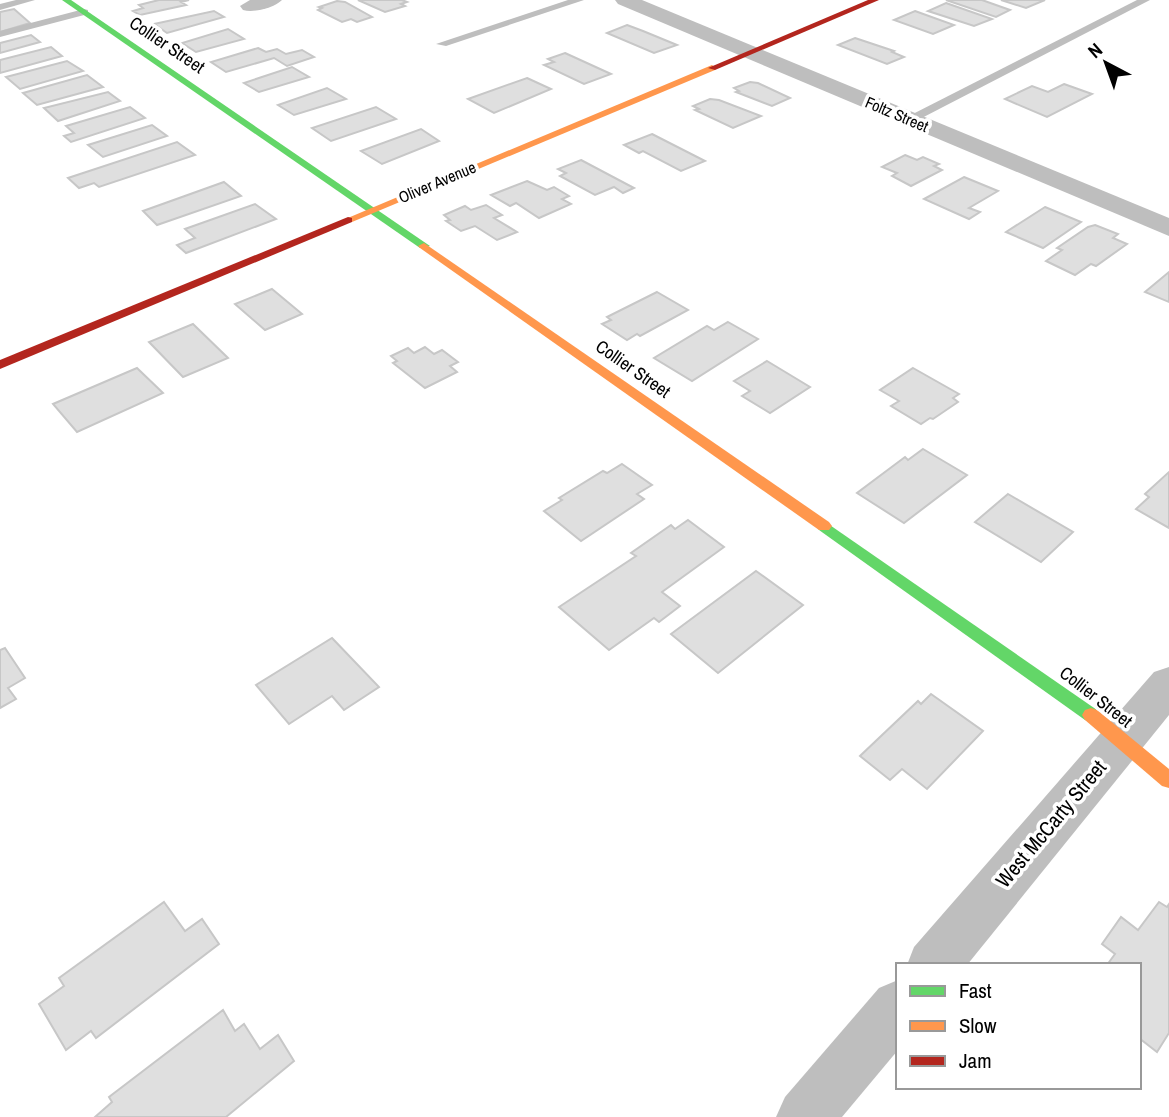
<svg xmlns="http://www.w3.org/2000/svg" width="1169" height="1117" font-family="'Archivo Narrow',sans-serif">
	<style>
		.building { fill: #dfdfdf; stroke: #c7c7c7; stroke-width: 2 }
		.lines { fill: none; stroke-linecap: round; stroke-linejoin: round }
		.lane { fill: #bebebe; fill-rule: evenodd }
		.street { fill: #bebebe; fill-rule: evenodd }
		.fast { fill: #63d668; fill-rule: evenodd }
		.slow { fill: #ff974d; fill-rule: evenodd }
		.jam { fill: #b3261e; fill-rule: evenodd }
		.labels { text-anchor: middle; stroke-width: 7; stroke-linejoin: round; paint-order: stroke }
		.far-street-label { font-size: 16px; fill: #000; stroke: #fff }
		.street-label { font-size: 18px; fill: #000; stroke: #fff }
		.near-street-label { font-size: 21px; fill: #000; stroke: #fff }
	</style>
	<rect width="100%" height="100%" fill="#fff"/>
	<g class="building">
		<path d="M159,0H189L181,2L186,5L140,15L133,11L143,8L139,5Z"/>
		<path d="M358,0H402L407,2L401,4L405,6L385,12Z"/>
		<path d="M946,0H982L1010,10L996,17Z"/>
		<path d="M1001,0H1045L1026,8Z"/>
		<path d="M337,1L345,2L372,17L357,22L351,19L342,22L318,10L322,8L319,7Z"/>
		<path d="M946,3L992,19L974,26L928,11Z"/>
		<path d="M14,9L30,23L0,32V12Z"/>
		<path d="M214,11L224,17L167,33L154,24Z"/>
		<path d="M915,11L954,25L933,34L894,20Z"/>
		<path d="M627,25L643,31L677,45L654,53L607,33Z"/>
		<path d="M228,29L244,39L196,52L182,43Z"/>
		<path d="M31,35L40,42L0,53V43Z"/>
		<path d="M855,38L894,51L892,52L904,57L887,64L838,45Z"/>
		<path d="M51,47L62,56L0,73V60Z"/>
		<path d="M258,48L266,52L277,49L286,54L302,50L314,57L287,66L274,58L226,72L211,62Z"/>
		<path d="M565,53L611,74L584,84L544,65L554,62L548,59Z"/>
		<path d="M67,61L83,71L20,89L6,77Z"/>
		<path d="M292,67L309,77L259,92L244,83Z"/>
		<path d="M87,75L103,87L37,105L23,93Z"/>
		<path d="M527,78L551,89L494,113L468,99Z"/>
		<path d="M750,82L758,83L790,98L772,106L736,92L739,91L734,88Z"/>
		<path d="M1064,84L1092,94L1047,117L1005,99L1032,86L1048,92Z"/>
		<path d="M327,88L346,99L294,115L278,105Z"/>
		<path d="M108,92L120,101L58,121L44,108Z"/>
		<path d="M710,99L719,100L761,116L733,128L695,110L699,109L693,106Z"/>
		<path d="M130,107L145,118L71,142L64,136L74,133L66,126Z"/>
		<path d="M376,107L396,119L331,141L312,128Z"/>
		<path d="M152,125L167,136L103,157L88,145Z"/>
		<path d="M421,129L439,141L382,164L361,151Z"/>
		<path d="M652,134L705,161L681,171L643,151L639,153L624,145Z"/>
		<path d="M177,142L195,155L99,187L94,183L79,188L68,178Z"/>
		<path d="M905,155L917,160L923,157L939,164L934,166L942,170L911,186L892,176L897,173L882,167Z"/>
		<path d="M581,160L634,188L623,193L614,187L595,195L560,176L566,173L558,169Z"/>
		<path d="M964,177L998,191L969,208L980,212L969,219L924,199Z"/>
		<path d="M527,181L547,190L554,187L569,196L562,199L571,204L539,218L516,203L510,206L491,195Z"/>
		<path d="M224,182L241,196L157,225L143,211Z"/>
		<path d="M255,204L276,219L186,253L177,245L195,238L185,229Z"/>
		<path d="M486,205L502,215L494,218L517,232L497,240L475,226L461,231L446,221L450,220L444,215L465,206L471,210Z"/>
		<path d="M1045,207L1081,222L1043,248L1006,232Z"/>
		<path d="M1095,225L1118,234L1113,238L1127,244L1096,266L1091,264L1075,275L1046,261L1062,250L1057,248L1088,227Z"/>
		<path d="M1169,272V302L1145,292Z"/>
		<path d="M272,289L302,314L265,330L235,304Z"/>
		<path d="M657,292L688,310L640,336L637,334L627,340L602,324L611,320L607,317Z"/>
		<path d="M728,322L758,339L692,381L654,358L707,326L714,330Z"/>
		<path d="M193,324L228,358L183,377L149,342Z"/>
		<path d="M425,347L434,354L442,350L458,362L450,366L457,372L425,388L393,363L397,361L391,356L408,348L414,353Z"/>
		<path d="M767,361L810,387L770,413L742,396L750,391L734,381Z"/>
		<path d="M137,368L163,393L77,432L53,404Z"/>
		<path d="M913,368L959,394L953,398L958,402L933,419L930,418L921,424L891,406L899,401L880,390Z"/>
		<path d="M923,449L967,475L904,523L857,493L905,457L908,460Z"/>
		<path d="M622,464L652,485L637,494L644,499L581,541L544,511L562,500L559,498L603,471L607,473Z"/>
		<path d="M1169,472V528L1136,509L1149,497L1145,494Z"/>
		<path d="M1008,494L1073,532L1041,562L975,522Z"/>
		<path d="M688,520L724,547L662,592L680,606L659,622L654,618L609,650L559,607L636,556L631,553L671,525L675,529Z"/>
		<path d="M756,571L803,605L718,673L671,634Z"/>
		<path d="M332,638L379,687L344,710L332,696L289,724L256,685Z"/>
		<path d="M5,648L25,678L8,688L16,699L0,708V650Z"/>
		<path d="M931,694L983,731L927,789L902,769L890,780L860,756L918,701L921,704Z"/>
		<path d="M164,902L185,931L202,919L219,944L96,1038L91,1031L66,1050L39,1004L64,986L59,978Z"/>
		<path d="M1159,902L1167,907L1169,904V1033L1157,1052L1139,1038V965H1107L1115,954L1102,944L1121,917L1138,930Z"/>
		<path d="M223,1010L235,1031L244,1024L260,1049L278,1035L294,1061L226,1117H95L112,1102L109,1097Z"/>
	</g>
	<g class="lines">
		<g class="lane">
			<path d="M16,0H35L0,10V4Z"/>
			<path d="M568,0H584L446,46L436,44Z"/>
			<path d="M1137,0H1150L914,122L909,123L903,119Z"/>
			<path d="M84,9L88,10V14L0,37V31Z"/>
		</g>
		<g class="street">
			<path d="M250,0H282C274,8 254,13 243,10L240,6Z"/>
			<path d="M615,0H642L1169,218V236L618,4Z"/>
			<path d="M1169,667V715L967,965H907L914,947L1154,672Z"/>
			<path d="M898,980V1050L842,1117H776L785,1097L879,988Z"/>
		</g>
		<g class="fast">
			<path d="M62,0H71L430,246L420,248Z"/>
			<path d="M824,521L1097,710L1100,715L1097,720L1091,722L1085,720L819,530L816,526Z"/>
		</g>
		<g class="slow">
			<path d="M712,65L716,68L715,70L352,222L343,220Z"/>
			<path d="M424,243L829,522L832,526L829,530H819L420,248L418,246Z"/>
			<path d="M1091,708L1097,710L1169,769V788L1162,786L1085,720L1082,715L1085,710Z"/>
		</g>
		<g class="jam">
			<path d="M868,0H879L715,70L708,68Z"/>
			<path d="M348,217L352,218V222L0,369V360Z"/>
		</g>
	</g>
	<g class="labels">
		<g class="far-street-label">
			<text transform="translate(897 114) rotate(23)" y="6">Foltz Street</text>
			<text transform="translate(437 182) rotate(-23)" y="6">Oliver Avenue</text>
		</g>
		<g class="street-label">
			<text transform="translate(167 45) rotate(34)" y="6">Collier Street</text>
			<text transform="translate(633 369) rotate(35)" y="6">Collier Street</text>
			<text transform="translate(1096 697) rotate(38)" y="6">Collier Street</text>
		</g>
		<g class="near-street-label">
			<text transform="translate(1051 824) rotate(-50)" y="7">West McCarty Street</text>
		</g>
	</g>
	<rect x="896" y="963" width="245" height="126" fill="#ffffff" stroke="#999999" stroke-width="2"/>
	<rect x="910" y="986" width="35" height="10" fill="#63d668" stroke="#999999" stroke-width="2"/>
	<text x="959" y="998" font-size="21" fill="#000000">Fast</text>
	<rect x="910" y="1021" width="35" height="10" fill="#ff974d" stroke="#999999" stroke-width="2"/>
	<text x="959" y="1033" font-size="21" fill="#000000">Slow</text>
	<rect x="910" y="1056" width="35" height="10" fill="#b3261e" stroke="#999999" stroke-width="2"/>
	<text x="959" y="1068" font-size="21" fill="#000000">Jam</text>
	<g transform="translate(1106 63) rotate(319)" stroke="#ffffff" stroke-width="5" paint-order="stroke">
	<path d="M0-5L12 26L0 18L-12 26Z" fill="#000000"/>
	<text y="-10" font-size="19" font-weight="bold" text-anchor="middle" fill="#000000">N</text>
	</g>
</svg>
